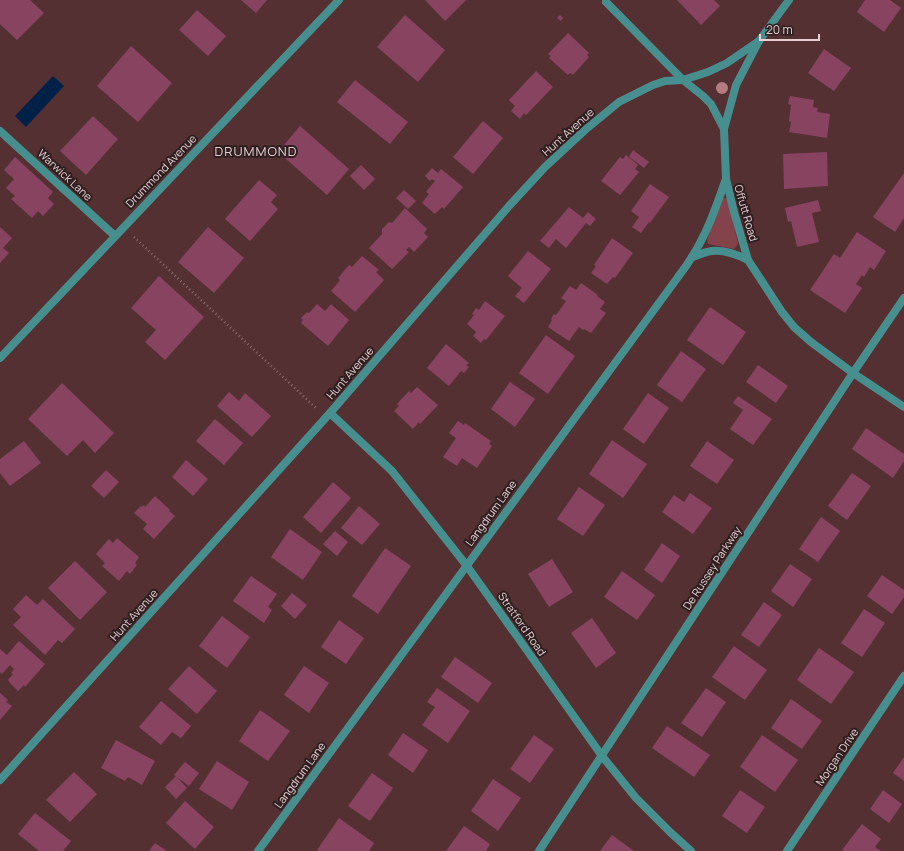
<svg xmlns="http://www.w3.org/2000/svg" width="904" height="851" font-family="Manrope,sans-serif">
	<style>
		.green { fill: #84434a }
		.water { fill: #002147 }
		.building { fill: #884361 }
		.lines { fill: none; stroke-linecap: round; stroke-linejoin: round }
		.path { stroke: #8c6d6f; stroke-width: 2.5; stroke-dasharray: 1 3; stroke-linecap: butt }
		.street { stroke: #478f8e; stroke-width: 8 }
		.tree { fill: #b27c81 }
		.labels { text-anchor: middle; stroke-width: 4; stroke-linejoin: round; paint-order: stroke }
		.street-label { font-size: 11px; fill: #e7cfd1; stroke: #2e1e1f }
		.quarter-label { font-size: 13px; letter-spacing: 1px; fill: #e7cfd1; stroke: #2e1e1f }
	</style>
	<rect width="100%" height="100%" fill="#543033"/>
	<path class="green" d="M723,198H726L728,201L738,243L736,247L734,249L708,244L707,240L713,220Z"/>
	<path class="water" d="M53,76L64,86L26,127L15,116Z"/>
	<g class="building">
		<path d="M0,0H30L44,13L17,40L0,24Z"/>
		<path d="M241,0H267L256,13Z"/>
		<path d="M425,0H466L445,21Z"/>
		<path d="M677,0H714L720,6L701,25Z"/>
		<path d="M865,0H890L901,8L884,32L857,12Z"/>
		<path d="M197,10L226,36L208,56L179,30Z"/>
		<path d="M405,15L445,50L418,82L377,47Z"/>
		<path d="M560,15L563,18L561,21L557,18Z"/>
		<path d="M568,33L589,53L587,55L589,57L573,75L570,73L568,75L549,58L551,56L548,54Z"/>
		<path d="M131,46L172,83L138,122L97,86Z"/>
		<path d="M824,49L851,68L834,91L808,73Z"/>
		<path d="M536,71L553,87L526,115L524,113L520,119L511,111L515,106L509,100Z"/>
		<path d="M355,80L408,122L390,144L337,102Z"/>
		<path d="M790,96L814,100L813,107L818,108L817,112L830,114L827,138L789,132L791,122L789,121L791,105L788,104Z"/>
		<path d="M93,116L118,139L86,175L60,151Z"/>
		<path d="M483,121L503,138L473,174L453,157Z"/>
		<path d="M300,126L349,169L327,195L278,152Z"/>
		<path d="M633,150L649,162L644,168L629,157Z"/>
		<path d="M827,152L828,186L784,189L783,154Z"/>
		<path d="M626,155L638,165L635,169L639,172L620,195L601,181L620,157L623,159Z"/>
		<path d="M15,157L53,192L48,198L54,204L43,216L38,211L32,218L11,199L15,196L6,188L14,179L4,170Z"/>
		<path d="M361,165L375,179L364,190L350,176Z"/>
		<path d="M432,168L438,173L441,169L463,187L444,209L442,207L435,214L422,203L429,194L426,192L435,181L432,179L430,181L425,176Z"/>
		<path d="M904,173V218L895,232L873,217Z"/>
		<path d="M259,180L277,195L271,202L278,209L250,241L225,219Z"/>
		<path d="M650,184L669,197L650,223L649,222L641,233L632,227L639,217L631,211Z"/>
		<path d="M404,190L416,201L408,209L396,198Z"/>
		<path d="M818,200L821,211L812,213L819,242L797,247L791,221L788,222L785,208Z"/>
		<path d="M569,207L583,218L588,212L596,219L590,226L586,223L566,248L556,239L549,248L540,241Z"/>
		<path d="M405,208L427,229L424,233L428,237L414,252L409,247L406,250L409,252L392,269L369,248L382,234V229L389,222L392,223Z"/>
		<path d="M0,227L12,238L3,248L9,253L0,263Z"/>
		<path d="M208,227L244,258L214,293L178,262Z"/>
		<path d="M857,232L886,251L874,270L870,267L864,277L862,275L856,284L862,288L845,313L810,290L834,254L840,258Z"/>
		<path d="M612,238L633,253L615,278L613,277L607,284L591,273L596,266L594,265Z"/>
		<path d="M528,251L551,269L524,303L515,296L522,288L508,276Z"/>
		<path d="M362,256L379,270L376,272L384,280L355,312L331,291L340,280L338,278L349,265L352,267Z"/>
		<path d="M159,276L204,317L165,360L145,342L156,330L131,308Z"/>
		<path d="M581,283L598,295L597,296L605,302L600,309L606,313L591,333L584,329L583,330L579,327L569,341L548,327L552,320L551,319L554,314L556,315L566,301L561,298L570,286L576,290Z"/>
		<path d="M485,301L505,316L486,340L484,339L481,343L473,336L476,332L467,324L474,315L472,314L476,308L479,310Z"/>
		<path d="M317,304L325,311L331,304L349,320L328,346L301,323L303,320L301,318L307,312L309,313Z"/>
		<path d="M710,307L746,332L723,365L687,340Z"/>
		<path d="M546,335L575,356L548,394L519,373Z"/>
		<path d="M446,344L469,363L466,365L469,367L464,373L461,371L449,386L427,368Z"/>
		<path d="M681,351L706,369L682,402L657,385Z"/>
		<path d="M758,365L788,386L776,403L746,382Z"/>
		<path d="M510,382L535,399L515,427L491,409Z"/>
		<path d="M62,383L114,433L95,453L83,440L67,456L28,419Z"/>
		<path d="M417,387L438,405L420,424L419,422L413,429L394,411L399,406L397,404L409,391L411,393Z"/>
		<path d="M229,392L239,401L245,393L271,416L252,437L217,406Z"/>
		<path d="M648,393L669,408L644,444L623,429Z"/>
		<path d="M738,396L772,419L753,445L730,429L743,410L733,403Z"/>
		<path d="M215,419L243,443L224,465L196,441Z"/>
		<path d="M458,421L464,425L465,423L491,441L489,444L492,446L477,468L462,458L457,466L443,457L456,438L449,433Z"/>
		<path d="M866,428L904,454V461L893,478L852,449Z"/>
		<path d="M612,440L647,464L623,498L589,474Z"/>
		<path d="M24,441L41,463L10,486L0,473V459Z"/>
		<path d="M707,441L734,460L717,484L690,466Z"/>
		<path d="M186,460L208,479L193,496L172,477Z"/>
		<path d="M106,470L119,482L104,498L91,486Z"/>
		<path d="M852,473L871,486L847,520L828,506Z"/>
		<path d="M333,482L351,498L321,533L303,517Z"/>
		<path d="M579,487L605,505L583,536L557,519Z"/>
		<path d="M690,493L712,508L693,534L662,512L674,495L684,502Z"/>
		<path d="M155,496L170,510L169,511L175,516L154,539L143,529L147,524L134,513L141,506L142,507L144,505L145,507Z"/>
		<path d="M359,506L380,524L362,545L341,528Z"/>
		<path d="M821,517L840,531L818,562L799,549Z"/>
		<path d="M290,529L322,552L303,580L271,557Z"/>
		<path d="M335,531L348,542L337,556L323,544Z"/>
		<path d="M117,538L139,557L135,563L137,565L130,574L127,571L119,581L102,566L105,563L96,554L109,539L113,543Z"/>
		<path d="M662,543L680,556L662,583L644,570Z"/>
		<path d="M385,548L411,566L378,614L352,596Z"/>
		<path d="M552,559L573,592L549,607L528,574Z"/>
		<path d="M75,561L107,592L80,620L48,588Z"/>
		<path d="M790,564L812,579L793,607L771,591Z"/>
		<path d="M622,571L655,595L637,620L604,597Z"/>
		<path d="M882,575L904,590V597L892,614L867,596Z"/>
		<path d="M251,576L277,594L268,607L272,610L264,623L233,601Z"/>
		<path d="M292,593L307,605L295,619L281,606Z"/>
		<path d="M26,595L37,605L43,599L75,629L62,643L58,640L45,655L13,625L21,617L13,609Z"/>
		<path d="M764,602L782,615L759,647L741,635Z"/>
		<path d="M864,609L885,623L862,657L841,643Z"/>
		<path d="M222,616L250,637L227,668L199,646Z"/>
		<path d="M592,618L616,653L596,668L571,633Z"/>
		<path d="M339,620L364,638L346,664L321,647Z"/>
		<path d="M19,641L45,664L25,687L24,685L18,691L10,683L8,680L13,674L11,673L14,669L10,665L2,674L0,672V649L7,655Z"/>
		<path d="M734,646L767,670L745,700L712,677Z"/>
		<path d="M819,648L854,672L831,704L797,680Z"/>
		<path d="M455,657L492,683L478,703L441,677Z"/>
		<path d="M189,666L217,691L197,714L168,689Z"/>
		<path d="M304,666L329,683L309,713L284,695Z"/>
		<path d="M437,688L470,711L448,743L422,725L435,707L427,702Z"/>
		<path d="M706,688L726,702L702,737L681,723Z"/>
		<path d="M0,693L8,700L6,702L12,706L0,720Z"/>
		<path d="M791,699L822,721L802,749L771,728Z"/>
		<path d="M161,701L191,726L181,738L172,732L161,745L139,727Z"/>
		<path d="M260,710L290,731L268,761L239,741Z"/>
		<path d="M667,726L710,755L694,777L652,748Z"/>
		<path d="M403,733L428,750L413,773L388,755Z"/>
		<path d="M534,735L554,749L530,783L510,769Z"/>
		<path d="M762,735L798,760L775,792L740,767Z"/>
		<path d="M116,740L155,761L142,785L128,777L125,781L101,768Z"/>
		<path d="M904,757V781L893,773Z"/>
		<path d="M217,761L249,782L232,810L199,789Z"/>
		<path d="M185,762L199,773L189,786L174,775Z"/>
		<path d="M74,772L97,794L70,822L46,800Z"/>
		<path d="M372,773L393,788L370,821L348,806Z"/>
		<path d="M176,776L187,788L176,799L165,787Z"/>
		<path d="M493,779L521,798L498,831L471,811Z"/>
		<path d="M740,790L765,807L747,833L722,816Z"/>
		<path d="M883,790L902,804L889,823L870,809Z"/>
		<path d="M185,801L214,827L195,849L166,823Z"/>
		<path d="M35,813L71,841L63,851H39L18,834Z"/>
		<path d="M339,818L374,843L369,851H319L317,850Z"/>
		<path d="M862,824L881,839L875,847L881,851H843L842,850Z"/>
		<path d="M464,826L490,844L486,851H446Z"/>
		<path d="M612,835L634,851H600Z"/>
		<path d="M155,843L167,851H149Z"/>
	</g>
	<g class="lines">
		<path class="path" d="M134,237L317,409"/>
		<g class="street">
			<path d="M606,2L683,80L703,96L711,104L724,129L726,179L734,212L748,260L782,312L794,327L811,342L853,373L904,407"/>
			<path d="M724,129L736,85L759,41L789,0"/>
			<path d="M0,131L115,236"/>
			<path d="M692,257C697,256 702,253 707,252C721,248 736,254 748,260"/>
			<path d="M0,358L339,0"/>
			<path d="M330,413L392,471L467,566L602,756L636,798L670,832L691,851"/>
			<path d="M0,780L330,413L509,206L545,167L585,130L619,102L653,85L665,81L683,80L708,72L727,63L759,41"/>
			<path d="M258,851L678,277C688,264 697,250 704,235C713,217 719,198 726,179"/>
			<path d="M539,851L853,373L904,298"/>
			<path d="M787,851L904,676"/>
		</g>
	</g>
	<circle class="tree" cx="722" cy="88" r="6"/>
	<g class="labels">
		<g class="street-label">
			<text transform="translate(568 132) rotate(-42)" y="4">Hunt Avenue</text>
			<text transform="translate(161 171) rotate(-46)" y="4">Drummond Avenue</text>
			<text transform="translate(65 175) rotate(43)" y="4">Warwick Lane</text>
			<text transform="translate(746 213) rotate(74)" y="4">Offutt Road</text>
			<text transform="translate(350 373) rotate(-49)" y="4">Hunt Avenue</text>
			<text transform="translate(491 513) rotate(-54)" y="4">Langdrum Lane</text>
			<text transform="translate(712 568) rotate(-57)" y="4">De Russey Parkway</text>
			<text transform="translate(134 615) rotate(-48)" y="4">Hunt Avenue</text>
			<text transform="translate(522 624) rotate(55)" y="4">Stratford Road</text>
			<text transform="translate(837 757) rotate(-56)" y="4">Morgan Drive</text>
			<text transform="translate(300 775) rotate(-54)" y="4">Langdrum Lane</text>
		</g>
		<g class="quarter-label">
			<text x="256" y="156">DRUMMOND</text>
		</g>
	</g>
	<path d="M760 34v6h59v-6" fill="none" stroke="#e7cfd1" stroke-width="2"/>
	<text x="766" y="34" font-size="12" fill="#e7cfd1" stroke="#2e1e1f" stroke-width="3" paint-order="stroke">20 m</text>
</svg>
